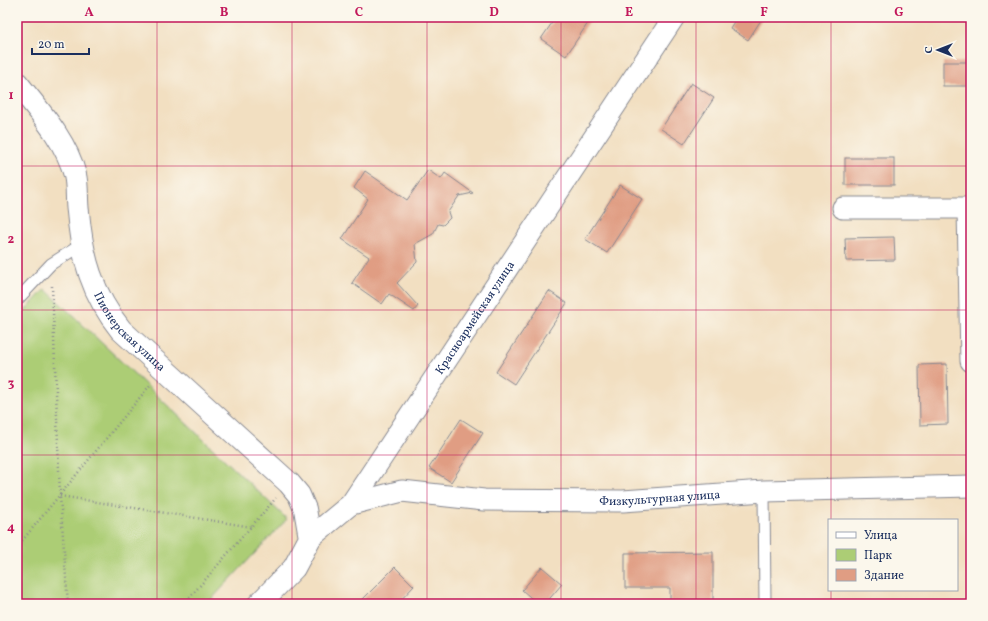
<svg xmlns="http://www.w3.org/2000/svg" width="988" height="621" font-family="Vollkorn,serif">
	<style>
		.green { fill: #accd75; stroke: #647e6a }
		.building { fill: #e09d83 }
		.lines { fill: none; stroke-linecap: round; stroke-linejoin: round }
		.service-casing { stroke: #868790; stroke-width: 13 }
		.minor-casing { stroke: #868790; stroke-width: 23 }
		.secondary-casing { stroke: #868790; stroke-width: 24 }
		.path { stroke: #868790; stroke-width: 2.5; stroke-dasharray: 1 3; stroke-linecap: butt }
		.service { stroke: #fff; stroke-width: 11 }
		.minor { stroke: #fff; stroke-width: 21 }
		.secondary { stroke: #fff; stroke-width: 22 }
		.grid { fill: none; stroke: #c2185b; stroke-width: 1; stroke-opacity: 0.55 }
		.labels { text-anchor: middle; stroke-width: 3; stroke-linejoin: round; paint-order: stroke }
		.street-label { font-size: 12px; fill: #1b2f5e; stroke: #fbf7ec }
		.neatline { fill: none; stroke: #c2185b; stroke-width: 1.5 }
		.grid-label { font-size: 13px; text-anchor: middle; font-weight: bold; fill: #c2185b }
	</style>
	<rect width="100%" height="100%" fill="#fbf7ec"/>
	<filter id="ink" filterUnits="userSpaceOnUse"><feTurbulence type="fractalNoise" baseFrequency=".025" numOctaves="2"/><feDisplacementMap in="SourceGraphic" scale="8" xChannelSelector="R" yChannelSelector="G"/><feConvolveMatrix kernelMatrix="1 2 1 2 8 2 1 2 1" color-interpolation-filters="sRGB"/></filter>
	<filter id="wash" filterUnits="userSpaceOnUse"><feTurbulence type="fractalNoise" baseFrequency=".012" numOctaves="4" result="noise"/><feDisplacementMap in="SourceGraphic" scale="16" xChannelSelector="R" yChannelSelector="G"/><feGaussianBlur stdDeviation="0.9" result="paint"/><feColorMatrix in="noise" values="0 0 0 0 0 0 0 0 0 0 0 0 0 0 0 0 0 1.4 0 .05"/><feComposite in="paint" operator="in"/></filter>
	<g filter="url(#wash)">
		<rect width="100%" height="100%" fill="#f2dfc1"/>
		<path class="green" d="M45,289L287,519L207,604H17V319Z"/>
		<g id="blocks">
			<g class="building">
				<path d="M556,17H592L566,56L541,39Z"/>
				<path d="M737,17H763L748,40L730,28Z"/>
				<rect x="943" y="62" width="28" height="24"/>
				<path d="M691,83L714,98L684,144L661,129Z"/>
				<rect x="845" y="158" width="49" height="27"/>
				<path d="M428,170L441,179L445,173L473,193L459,196L448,212L450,218L443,225L438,224L433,234L415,244L417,262L397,283L418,306L414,311L389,294L382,304L352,283L369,257L342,239L368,199L354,188L365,171L407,200Z"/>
				<path d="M620,185L642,199L607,253L585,239Z"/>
				<path d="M894,237L895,260L846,261L845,238Z"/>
				<path d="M549,291L567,303L514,384L496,372Z"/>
				<path d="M947,364L948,424L920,425L919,365Z"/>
				<path d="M461,419L483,433L451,482L429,468Z"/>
				<path d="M713,552V604H670V588H625V553Z"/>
				<path d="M395,567L414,586L397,604H358Z"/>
				<path d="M542,567L562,584L545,604H538L522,590Z"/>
			</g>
		</g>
	</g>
	<g filter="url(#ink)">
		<use href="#blocks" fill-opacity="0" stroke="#868790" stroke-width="1"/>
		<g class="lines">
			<g class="service-casing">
				<g id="service">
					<path d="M17,300L51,264L81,245"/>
					<path d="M764,491L765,604"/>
				</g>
			</g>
			<g class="minor-casing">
				<g id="minor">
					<path d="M843,208H971"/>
					<path d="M968,208L971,361"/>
					<path id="s1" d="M351,504L402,491L484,500L623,501L764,491L971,486"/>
					<path id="s2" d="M310,538L351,504L674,17"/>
				</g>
			</g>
			<g class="secondary-casing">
				<g id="secondary">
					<path id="s3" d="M17,83C39,111 66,140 75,175C78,187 76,200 78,212C82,257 92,294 121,330L289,483L299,495L305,509L310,538L294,568L259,604"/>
				</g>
			</g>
			<g class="path">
				<path d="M52,286L60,496L68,604"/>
				<path d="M60,496L252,527"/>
				<path d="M17,547L151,384"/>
				<path d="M184,604L276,498"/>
			</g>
			<use href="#service" class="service"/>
			<use href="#minor" class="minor"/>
			<use href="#secondary" class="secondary"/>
		</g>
	</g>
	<path class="grid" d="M157,17V604M292,17V604M427,17V604M561,17V604M696,17V604M831,17V520M17,166H971M17,310H971M17,455H971M831,590V604"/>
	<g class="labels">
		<g class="street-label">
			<text dy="4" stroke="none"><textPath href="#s2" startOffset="277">Красноармейская улица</textPath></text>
			<text dy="4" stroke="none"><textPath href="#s3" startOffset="281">Пионерская улица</textPath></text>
			<text dy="4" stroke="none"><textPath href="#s1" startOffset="311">Физкультурная улица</textPath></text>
		</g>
	</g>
	<rect width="988" height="621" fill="none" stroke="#fbf7ec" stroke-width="44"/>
	<rect x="828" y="519" width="130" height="72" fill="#fbf7ec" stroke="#a1a7b3"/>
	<rect x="836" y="532" width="20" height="6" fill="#ffffff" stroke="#a1a7b3"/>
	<text x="864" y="539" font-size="12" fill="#1b2f5e">Улица</text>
	<rect x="836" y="549" width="20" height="12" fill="#accd75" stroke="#a1a7b3"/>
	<text x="864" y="559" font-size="12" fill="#1b2f5e">Парк</text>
	<rect x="836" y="569" width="20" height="12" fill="#e09d83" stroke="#a1a7b3"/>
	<text x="864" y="579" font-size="12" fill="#1b2f5e">Здание</text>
	<g transform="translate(938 50) rotate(270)" stroke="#fbf7ec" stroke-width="3" paint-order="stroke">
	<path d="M0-3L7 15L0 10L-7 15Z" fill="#1b2f5e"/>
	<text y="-6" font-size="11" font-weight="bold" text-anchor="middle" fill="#1b2f5e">С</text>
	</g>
	<path d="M32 48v6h57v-6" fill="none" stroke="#1b2f5e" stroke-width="2"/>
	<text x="38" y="48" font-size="12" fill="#1b2f5e" stroke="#fbf7ec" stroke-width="3" paint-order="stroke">20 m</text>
	<rect x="22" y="22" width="944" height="577" class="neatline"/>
	<g class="grid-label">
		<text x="89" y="16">A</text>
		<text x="224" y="16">B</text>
		<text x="359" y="16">C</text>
		<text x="494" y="16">D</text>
		<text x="629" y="16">E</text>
		<text x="764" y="16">F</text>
		<text x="899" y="16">G</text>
		<text x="11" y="99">1</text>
		<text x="11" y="243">2</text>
		<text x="11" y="387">3</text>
		<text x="11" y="531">4</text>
	</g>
</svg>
